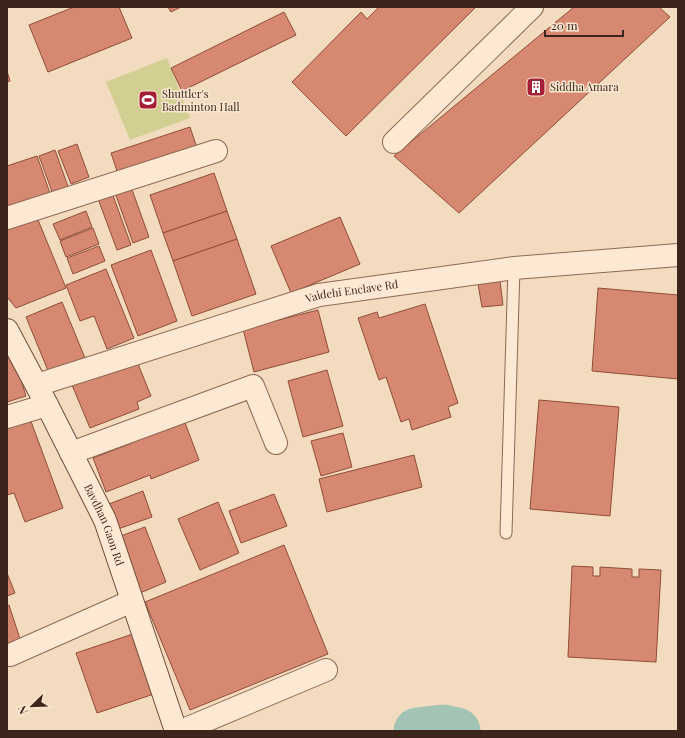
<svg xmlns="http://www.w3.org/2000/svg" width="685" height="738" font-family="'Playfair Display',serif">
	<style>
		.green { fill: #d2cf92 }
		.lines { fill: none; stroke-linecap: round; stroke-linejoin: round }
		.river { stroke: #a3c4b5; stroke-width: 47 }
		.building { fill: #d68970; stroke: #904c38 }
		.lane-casing { stroke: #8e6955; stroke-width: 13 }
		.street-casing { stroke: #8e6955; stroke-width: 24 }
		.secondary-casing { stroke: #704b38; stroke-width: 24 }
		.lane { stroke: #fde9d3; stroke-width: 11 }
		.street { stroke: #fde9d3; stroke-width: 22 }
		.secondary { stroke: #fde9d3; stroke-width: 22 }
		.labels { text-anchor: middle; stroke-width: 3; stroke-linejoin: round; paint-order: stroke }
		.poi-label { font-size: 11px; fill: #3c251b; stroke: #f9e6d0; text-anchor: start }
		.street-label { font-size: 11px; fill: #3c251b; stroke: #f9e6d0 }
	</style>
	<rect width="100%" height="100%" fill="#f3dbbf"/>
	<path class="green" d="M167,58L190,118L130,140L106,82Z"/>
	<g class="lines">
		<path class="river" d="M417,731L443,728L457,731"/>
	</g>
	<g class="building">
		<path d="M74,7H119L132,38L48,72L29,25Z"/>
		<path d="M168,7H181L171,12Z"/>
		<path d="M379,7H476L346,136L292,82L361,12L367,19Z"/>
		<path d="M574,7H659L670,17L459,213L394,156Z"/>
		<path d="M284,12L296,35L182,91L171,68Z"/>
		<path d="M7,71L10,81L7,82Z"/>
		<path d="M190,127L198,151L119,177L111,153Z"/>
		<path d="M77,144L89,177L71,184L58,151Z"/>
		<path d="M55,150L70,192L54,197L39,156Z"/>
		<path d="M37,156L52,199L7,214V166Z"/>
		<path d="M214,173L227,211L163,233L150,195Z"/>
		<path d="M130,184L149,237L133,243L114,190Z"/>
		<path d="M111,190L131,245L117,250L97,196Z"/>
		<path d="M86,211L92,227L60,240L53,224Z"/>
		<path d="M227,211L237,239L173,261L163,233Z"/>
		<path d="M36,215L66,288L16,308L7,297V227Z"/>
		<path d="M340,217L360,264L291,293L271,246Z"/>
		<path d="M93,228L99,244L66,257L60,241Z"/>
		<path d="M237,239L256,294L192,316L173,261Z"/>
		<path d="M99,246L105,261L73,274L67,258Z"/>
		<path d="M151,250L177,321L138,336L111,265Z"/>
		<path d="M106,269L134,338L107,349L94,316L80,321L66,285Z"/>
		<path d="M500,281L503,305L482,307L478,284Z"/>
		<path d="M598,288L678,295V379L592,371Z"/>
		<path d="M62,302L85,358L49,373L26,317Z"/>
		<path d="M425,304L458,403L448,407L451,417L412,430L409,419L401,422L386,377L379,380L358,318L377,312L379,318Z"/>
		<path d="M318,310L329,352L254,372L243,329Z"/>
		<path d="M11,348L26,396L7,402V350Z"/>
		<path d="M136,359L151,396L137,402L139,409L90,428L72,385Z"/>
		<path d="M327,370L343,426L303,437L288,381Z"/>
		<path d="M539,400L619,407L610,516L530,509Z"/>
		<path d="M29,416L63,508L25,522L14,493L7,495V424Z"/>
		<path d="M184,420L199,460L151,479L150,475L106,492L93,458L132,443L131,439Z"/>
		<path d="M343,433L352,467L321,476L311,441Z"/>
		<path d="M414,455L422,487L327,512L319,479Z"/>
		<path d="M143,491L152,517L118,529L109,504Z"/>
		<path d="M274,494L287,526L241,543L229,511Z"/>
		<path d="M218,502L239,553L200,570L178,519Z"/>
		<path d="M145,527L166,582L140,593L118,537Z"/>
		<path d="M284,545L328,654L190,710L145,602Z"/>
		<path d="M572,566L593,567V576H600V567L632,569V577H639V569L661,570L656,662L568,657Z"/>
		<path d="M7,573L15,593L7,596Z"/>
		<path d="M9,605L22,645L7,650V606Z"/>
		<path d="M133,634L154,694L97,713L76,653Z"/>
	</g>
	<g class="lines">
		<g class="lane-casing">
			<path id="lane" d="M506,533L514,268"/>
		</g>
		<g class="street-casing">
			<g id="street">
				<path d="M394,142L532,7"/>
				<path d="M7,218L216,151"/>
				<path id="s1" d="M37,385L319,295L514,268L678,255"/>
				<path d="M7,417L47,405"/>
				<path d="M71,453L253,386L276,443"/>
				<path d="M10,655L132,601"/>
				<path d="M181,731L326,670"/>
			</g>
		</g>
		<g class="secondary-casing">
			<g id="secondary">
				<path id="s2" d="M7,330L47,405L105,520L176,731"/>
			</g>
		</g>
		<use href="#lane" class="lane"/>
		<use href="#street" class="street"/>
		<use href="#secondary" class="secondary"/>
	</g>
	<defs>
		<g id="building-square" transform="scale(1)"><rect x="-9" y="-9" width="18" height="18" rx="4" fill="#a41e36" stroke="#f9e6d0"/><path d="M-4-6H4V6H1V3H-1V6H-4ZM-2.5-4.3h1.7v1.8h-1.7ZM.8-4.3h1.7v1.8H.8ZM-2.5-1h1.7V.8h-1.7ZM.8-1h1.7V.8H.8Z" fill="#fff"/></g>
		<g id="stadium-square" transform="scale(1)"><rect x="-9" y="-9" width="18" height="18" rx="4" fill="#a41e36" stroke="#f9e6d0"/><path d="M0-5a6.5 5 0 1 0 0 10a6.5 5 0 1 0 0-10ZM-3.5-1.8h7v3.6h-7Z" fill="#fff"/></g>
	</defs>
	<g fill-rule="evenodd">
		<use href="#building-square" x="536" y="87"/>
		<use href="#stadium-square" x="148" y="100"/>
	</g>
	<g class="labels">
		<g class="poi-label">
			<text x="550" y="91">Siddha Amara</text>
			<text x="162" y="98">Shuttler's<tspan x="162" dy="13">Badminton Hall</tspan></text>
		</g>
		<g class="street-label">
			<text dy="4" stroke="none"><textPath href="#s1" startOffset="329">Vaidehi Enclave Rd</textPath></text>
			<text dy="4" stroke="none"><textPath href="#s2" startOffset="218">Bavdhan Gaon Rd</textPath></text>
		</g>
	</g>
	<rect width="685" height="738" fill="none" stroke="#3c251b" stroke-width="16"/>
	<g transform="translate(32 706) rotate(247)" stroke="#f9e6d0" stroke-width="3" paint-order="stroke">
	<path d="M0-3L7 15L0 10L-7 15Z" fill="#3c251b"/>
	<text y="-6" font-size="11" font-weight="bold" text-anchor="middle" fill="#3c251b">N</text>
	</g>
	<path d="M545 30v6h78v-6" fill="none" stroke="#3c251b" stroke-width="2"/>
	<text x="551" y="30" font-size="12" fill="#3c251b" stroke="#f9e6d0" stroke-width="3" paint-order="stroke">20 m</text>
</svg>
